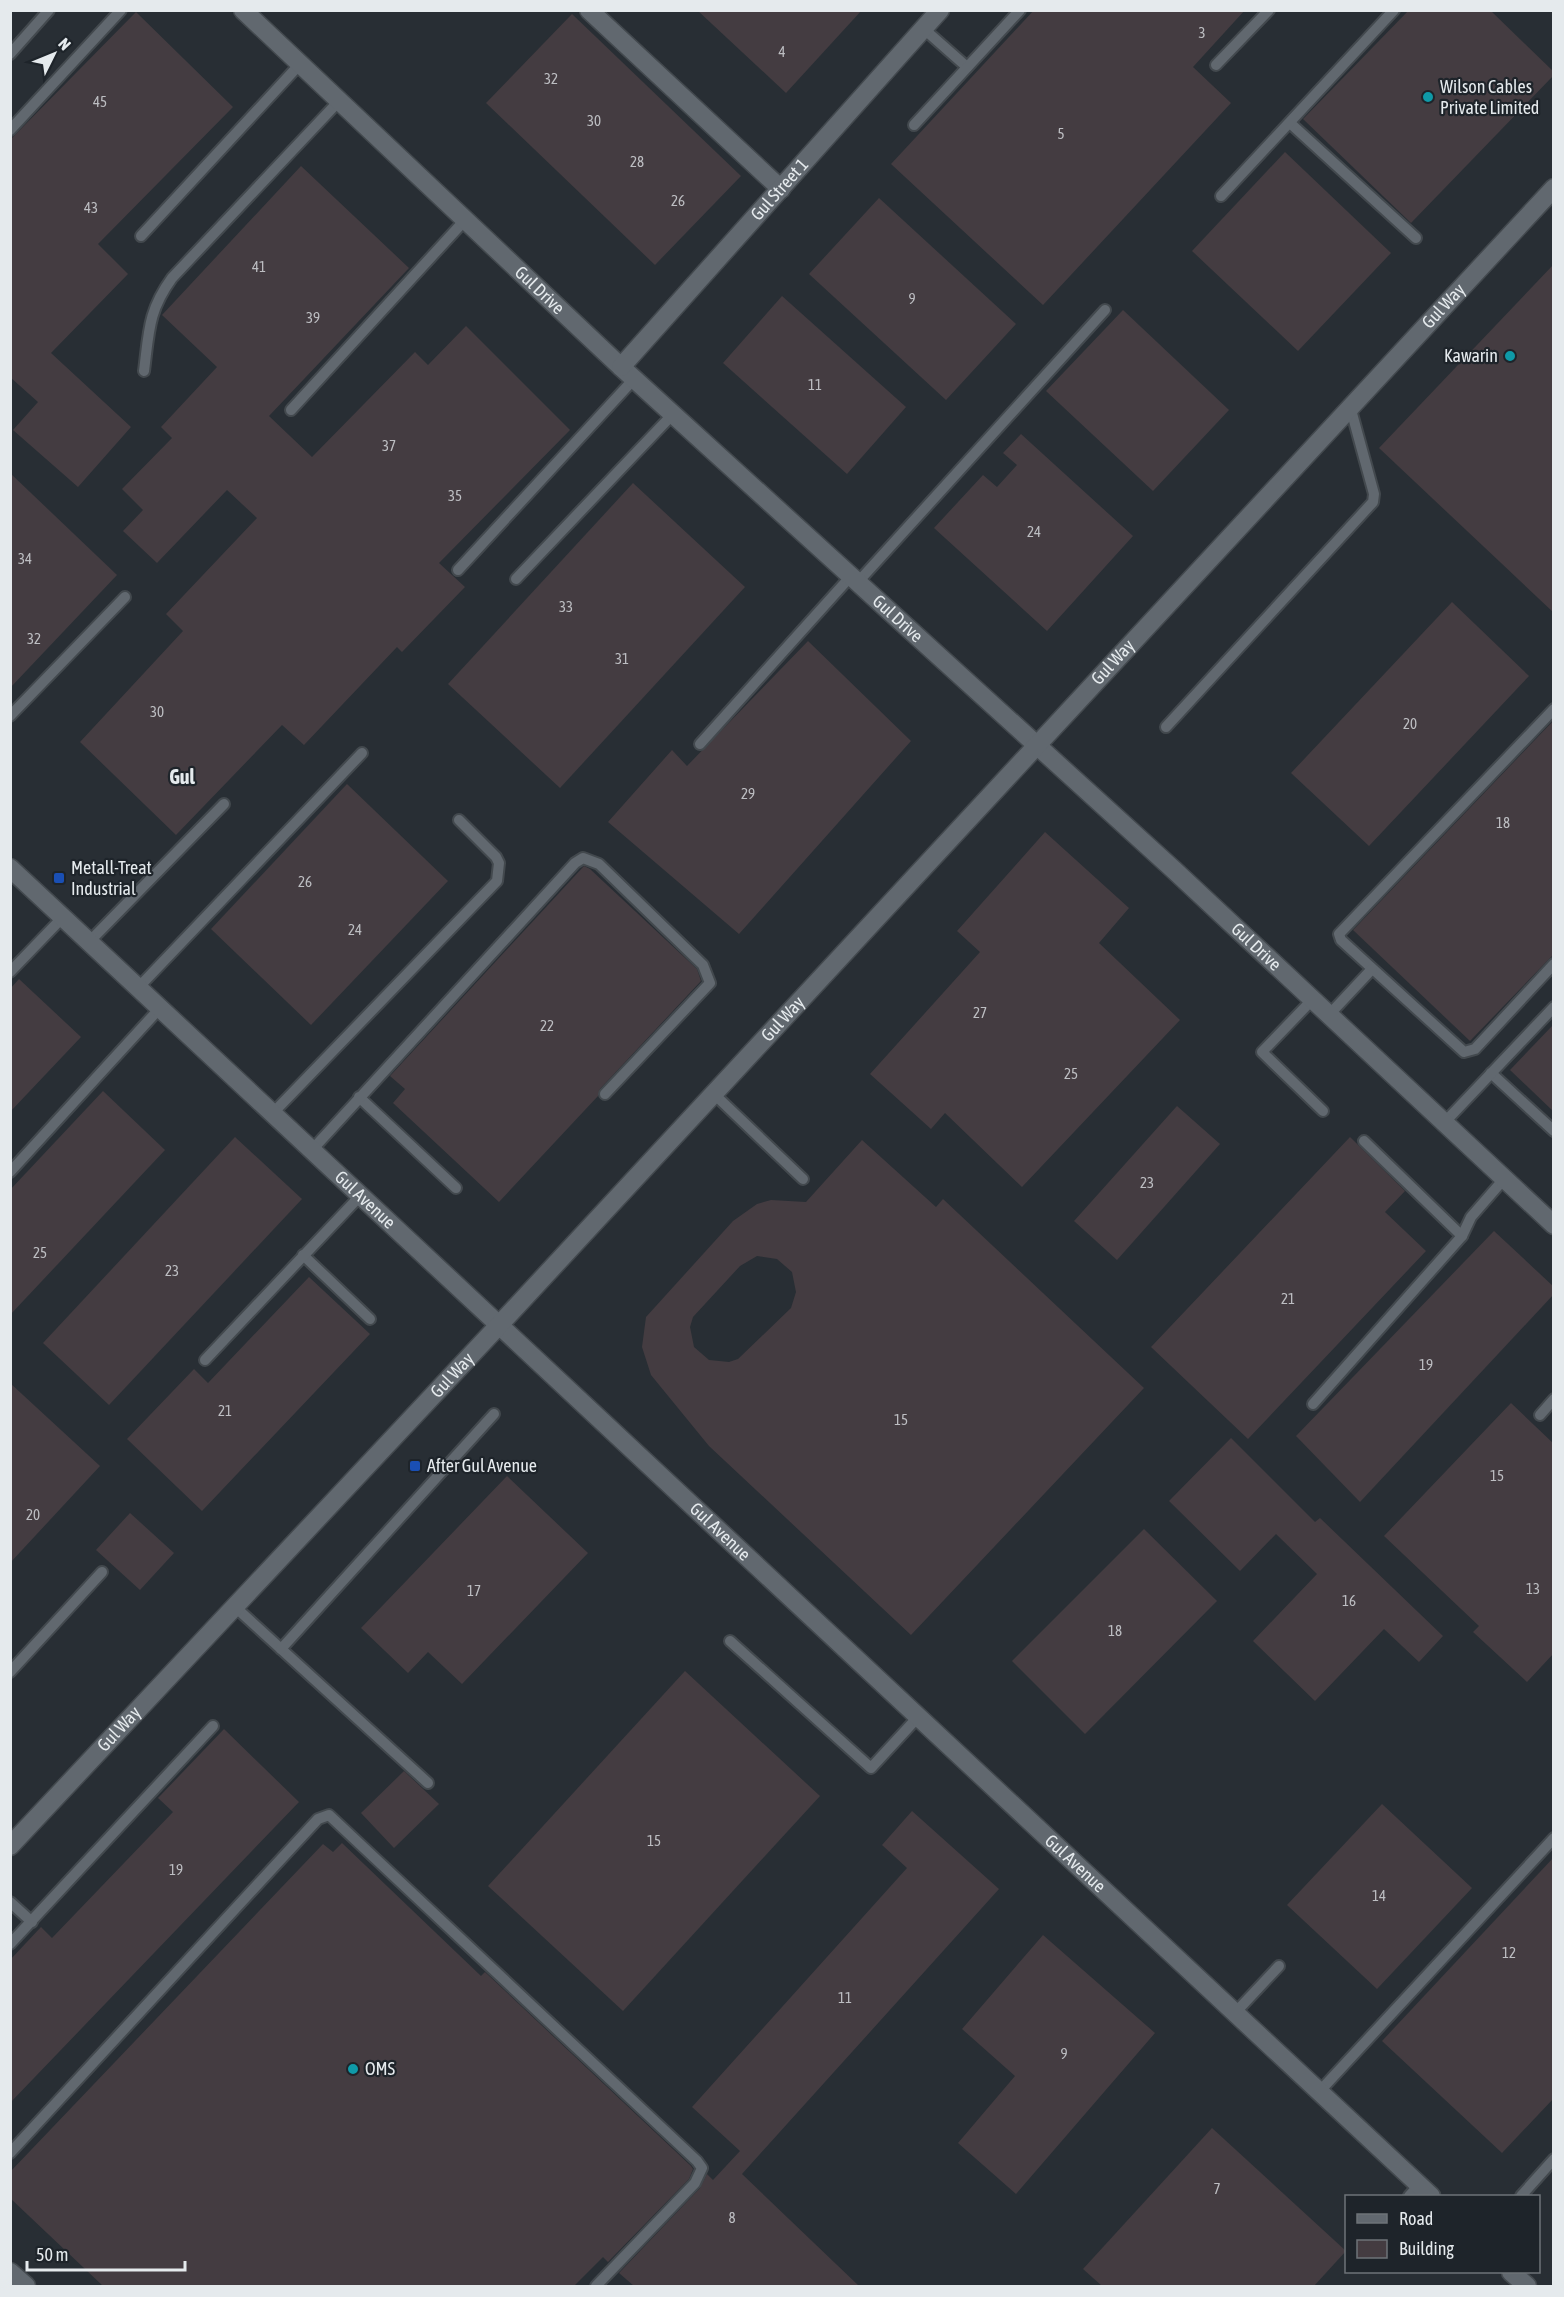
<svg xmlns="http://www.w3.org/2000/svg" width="1564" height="2297" font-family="'Asap Condensed',sans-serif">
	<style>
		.building { fill: #443c41; fill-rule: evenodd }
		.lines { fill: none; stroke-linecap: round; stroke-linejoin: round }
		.lane-casing { stroke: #43494e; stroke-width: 14 }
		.street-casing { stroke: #43494e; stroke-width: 21 }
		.lane { stroke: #61686f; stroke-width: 10 }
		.street { stroke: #61686f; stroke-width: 18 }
		.culture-dot { fill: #0f9aa8; stroke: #1e242a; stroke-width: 2 }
		.transit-dot { fill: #1a4fb4; stroke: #1e242a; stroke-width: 2 }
		.labels { text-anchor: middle; stroke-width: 4.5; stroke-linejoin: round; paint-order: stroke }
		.number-label { font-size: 15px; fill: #bdbec2 }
		.poi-label { font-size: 18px; fill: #e5eaed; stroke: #1e242a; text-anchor: start }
		.street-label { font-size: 18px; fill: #e5eaed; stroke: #1e242a }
		.neighbourhood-label { font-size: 20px; font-weight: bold; fill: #e5eaed; stroke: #1e242a }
	</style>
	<rect width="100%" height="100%" fill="#282e34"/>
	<g class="building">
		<path d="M697,10H862L786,93Z"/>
		<path d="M1034,10H1245L1193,67L1231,103L1043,305L891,164Z"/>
		<path d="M1409,10H1490L1554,72V75L1411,223L1303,119Z"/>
		<path d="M136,12L233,107L98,244L128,274L51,353L131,427L78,487L13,430L38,402L10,377V140Z"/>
		<path d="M572,14L741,176L655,265L486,103Z"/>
		<path d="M1285,152L1391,253L1298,351L1192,251Z"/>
		<path d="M301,166L409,268L269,416L312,457L415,352L428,365L466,326L570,430L439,563L465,587L402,652L397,647L304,745L282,725L176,835L80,742L183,631L166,614L257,518L227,490L157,563L123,531L143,510L122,489L172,438L161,427L217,367L162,315Z"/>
		<path d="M879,198L1016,324L946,400L809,274Z"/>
		<path d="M1554,264V613L1379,448Z"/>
		<path d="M782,296L906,407L847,474L723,363Z"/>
		<path d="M1123,310L1229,410L1153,491L1046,391Z"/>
		<path d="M1021,434L1133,536L1047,631L934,528L983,475L997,487L1017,465L1003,453Z"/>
		<path d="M10,473L117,575L10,688Z"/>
		<path d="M633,483L745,587L560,788L448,684Z"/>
		<path d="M1452,602L1529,676L1369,846L1291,773Z"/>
		<path d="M808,641L911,741L739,934L608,822L672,750L687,766Z"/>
		<path d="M1554,720V954L1470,1041L1353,930Z"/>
		<path d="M347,784L448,881L311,1025L211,929Z"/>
		<path d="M1045,832L1129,908L1099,943L1180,1020L1022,1187L945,1113L931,1129L870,1074L980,952L957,931Z"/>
		<path d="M584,866L590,869L697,969L701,981L600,1089L598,1096L499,1202L393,1103L405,1089L390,1076Z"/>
		<path d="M19,979L81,1037L10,1112V989Z"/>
		<path d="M1554,1024V1112L1510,1070Z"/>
		<path d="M103,1091L165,1150L10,1315V1190Z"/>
		<path d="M1177,1106L1220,1144L1117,1260L1074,1221Z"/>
		<path d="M235,1137L302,1199L109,1405L43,1343Z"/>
		<path d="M1350,1137L1405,1191L1385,1212L1426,1251L1248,1439L1151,1347Z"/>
		<path d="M862,1140L936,1207L943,1199L1144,1388L911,1635L709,1446L651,1375L642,1347L646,1317L733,1221L757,1204L771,1200L806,1202ZM757,1256L777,1259L792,1272L796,1292L791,1308L738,1359L729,1362L709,1360L694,1347L690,1327L693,1317L740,1266Z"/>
		<path d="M1494,1231L1554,1287V1294L1360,1502L1296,1436Z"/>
		<path d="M309,1277L370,1334L202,1511L127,1439L194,1369L208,1383Z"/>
		<path d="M10,1383L100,1466L10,1563Z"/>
		<path d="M1511,1403L1554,1444V1653L1527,1682L1473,1632L1479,1626L1384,1536Z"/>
		<path d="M1231,1438L1315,1522L1320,1518L1443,1636L1419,1662L1384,1629L1315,1701L1253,1641L1317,1574L1276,1534L1240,1571L1169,1501Z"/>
		<path d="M507,1476L588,1553L462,1684L428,1652L408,1673L361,1628Z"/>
		<path d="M130,1513L174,1553L140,1590L96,1550Z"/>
		<path d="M1144,1529L1217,1601L1085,1734L1012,1661Z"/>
		<path d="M685,1671L820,1796L623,2011L488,1886Z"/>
		<path d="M224,1729L299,1802L10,2103V1960L41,1927L52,1938L173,1812L158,1798Z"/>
		<path d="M404,1771L439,1804L394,1848L361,1813Z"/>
		<path d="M1382,1804L1472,1888L1377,1989L1287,1905Z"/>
		<path d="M912,1811L999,1889L742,2174L859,2286H634L619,2273L700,2188L707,2174L713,2180L740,2151L692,2107L907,1868L882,1845Z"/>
		<path d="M342,1843L481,1976L485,1972L691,2166L693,2169L689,2179L608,2262L603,2257L574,2286H103L10,2198V2172L323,1844L333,1852Z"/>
		<path d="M1554,1857V2098L1502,2153L1382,2041Z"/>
		<path d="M1043,1935L1155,2033L1016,2194L958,2143L1015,2076L962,2029Z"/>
		<path d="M1212,2128L1346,2251L1314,2286H1102L1083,2269Z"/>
	</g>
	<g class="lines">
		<g class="lane-casing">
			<g id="lane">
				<path d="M924,29L967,67"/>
				<path d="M10,54L49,10"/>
				<path d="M1216,65L1269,10"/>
				<path d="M1290,123L1416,238"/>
				<path d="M914,125L1020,10"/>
				<path d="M10,130L121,10"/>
				<path d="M1221,196L1394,10"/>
				<path d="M141,236L300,64"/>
				<path d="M144,371C149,332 148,311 172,278L339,101"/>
				<path d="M291,410L465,220"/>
				<path d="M458,570L634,379"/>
				<path d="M516,579L673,414"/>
				<path d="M858,582L1105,310"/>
				<path d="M1554,709L1339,934L1341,940L1464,1052L1475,1049L1554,964"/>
				<path d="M10,716L125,597"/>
				<path d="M1166,727L1373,502L1374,494L1350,406"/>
				<path d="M700,744L851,576"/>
				<path d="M89,942L224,804"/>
				<path d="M10,972L63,917"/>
				<path d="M138,988L362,753"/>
				<path d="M1312,1000L1262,1052L1323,1111"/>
				<path d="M1328,1016L1372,969"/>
				<path d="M1491,1073L1554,1131"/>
				<path d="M713,1093L803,1179"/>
				<path d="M359,1097L456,1188"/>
				<path d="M272,1114L497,881L499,863L496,857L459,820"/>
				<path d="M1444,1123L1554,1007"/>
				<path d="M1364,1141L1462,1236"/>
				<path d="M311,1151L575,863L583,858L599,864L703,965L710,983L605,1094"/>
				<path d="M10,1172L160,1008"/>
				<path d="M303,1255L370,1319"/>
				<path d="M205,1360L360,1196"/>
				<path d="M1313,1404L1462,1236L1471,1217L1504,1179"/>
				<path d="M1540,1415L1554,1399"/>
				<path d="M233,1605L428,1783"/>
				<path d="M730,1641L871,1768L918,1717"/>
				<path d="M281,1649L494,1414"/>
				<path d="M10,1672L102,1572"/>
				<path d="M10,1902L32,1922"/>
				<path d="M10,1944L213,1726"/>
				<path d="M1235,2013L1279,1966"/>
				<path d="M1319,2092L1554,1838"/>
				<path d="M10,2153L318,1819L329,1815L697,2161L702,2168L695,2183L596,2286"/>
				<path d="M1409,2196L1419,2185"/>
				<path d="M1521,2196L1554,2159"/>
			</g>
		</g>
		<g class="street-casing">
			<g id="street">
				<path id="s1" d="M243,10L621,367L1174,870L1554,1225"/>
				<path d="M589,10L781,189"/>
				<path id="s2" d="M621,367L940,10"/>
				<path id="s3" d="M10,868L1431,2196"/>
				<path id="s4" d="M10,1846C173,1670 338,1498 501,1323C852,945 1201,565 1554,188"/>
				<path d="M10,2272L26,2286"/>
				<path d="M1511,2272L1527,2286"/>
			</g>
		</g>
		<use href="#lane" class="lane"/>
		<use href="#street" class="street"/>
	</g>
	<g class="culture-dot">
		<circle cx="1428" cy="97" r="6"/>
		<circle cx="1510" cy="356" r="6"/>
		<circle cx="353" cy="2069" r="6"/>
	</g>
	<g class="transit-dot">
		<rect x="53" y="872" width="12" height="12" rx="3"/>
		<rect x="409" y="1460" width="12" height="12" rx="3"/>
	</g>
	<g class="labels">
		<g class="number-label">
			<text x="1202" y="38">3</text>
			<text x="782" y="57">4</text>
			<text x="551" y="84">32</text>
			<text x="100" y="107">45</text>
			<text x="594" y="126">30</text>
			<text x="1061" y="139">5</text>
			<text x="637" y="167">28</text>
			<text x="678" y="206">26</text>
			<text x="91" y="213">43</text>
			<text x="259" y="272">41</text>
			<text x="912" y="304">9</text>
			<text x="313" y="323">39</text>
			<text x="815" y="390">11</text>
			<text x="389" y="451">37</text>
			<text x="455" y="501">35</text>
			<text x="1034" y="537">24</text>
			<text x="25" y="564">34</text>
			<text x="566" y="612">33</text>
			<text x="34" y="644">32</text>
			<text x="622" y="664">31</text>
			<text x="157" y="717">30</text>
			<text x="1410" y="729">20</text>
			<text x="748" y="799">29</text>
			<text x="1503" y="828">18</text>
			<text x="305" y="887">26</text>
			<text x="355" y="935">24</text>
			<text x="980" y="1018">27</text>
			<text x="547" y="1031">22</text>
			<text x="1071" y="1079">25</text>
			<text x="1147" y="1188">23</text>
			<text x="40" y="1258">25</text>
			<text x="172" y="1276">23</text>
			<text x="1288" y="1304">21</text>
			<text x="1426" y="1370">19</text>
			<text x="225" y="1416">21</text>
			<text x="901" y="1425">15</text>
			<text x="1497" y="1481">15</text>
			<text x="33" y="1520">20</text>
			<text x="1533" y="1594">13</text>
			<text x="474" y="1596">17</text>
			<text x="1349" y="1606">16</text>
			<text x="1115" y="1636">18</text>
			<text x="654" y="1846">15</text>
			<text x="176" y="1875">19</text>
			<text x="1379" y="1901">14</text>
			<text x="1509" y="1958">12</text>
			<text x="845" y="2003">11</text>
			<text x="1064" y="2059">9</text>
			<text x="1217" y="2194">7</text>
			<text x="732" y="2223">8</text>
		</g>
		<g class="poi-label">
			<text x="1440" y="93">Wilson Cables<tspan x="1440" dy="21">Private Limited</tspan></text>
			<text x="1498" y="362" text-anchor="end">Kawarin</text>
			<text x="71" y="874">Metall-Treat<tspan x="71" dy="21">Industrial</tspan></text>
			<text x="427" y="1472">After Gul Avenue</text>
			<text x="365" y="2075">OMS</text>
		</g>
		<g class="street-label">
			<text dy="6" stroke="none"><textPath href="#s2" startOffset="238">Gul Street 1</textPath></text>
			<text dy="6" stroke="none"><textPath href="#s1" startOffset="408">Gul Drive</textPath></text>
			<text dy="6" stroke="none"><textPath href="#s4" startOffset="2104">Gul Way</textPath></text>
			<text dy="6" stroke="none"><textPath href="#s1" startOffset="894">Gul Drive</textPath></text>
			<text dy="6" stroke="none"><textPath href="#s4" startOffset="1618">Gul Way</textPath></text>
			<text dy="6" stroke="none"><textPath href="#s1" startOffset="1380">Gul Drive</textPath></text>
			<text dy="6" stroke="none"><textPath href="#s4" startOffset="1132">Gul Way</textPath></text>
			<text dy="6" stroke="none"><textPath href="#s3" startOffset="486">Gul Avenue</textPath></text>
			<text dy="6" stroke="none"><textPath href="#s4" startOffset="646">Gul Way</textPath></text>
			<text dy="6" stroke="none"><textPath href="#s3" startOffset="972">Gul Avenue</textPath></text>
			<text dy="6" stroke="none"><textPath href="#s4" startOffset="160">Gul Way</textPath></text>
			<text dy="6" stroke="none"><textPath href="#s3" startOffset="1458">Gul Avenue</textPath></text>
		</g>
		<g class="neighbourhood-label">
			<text x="182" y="784">Gul</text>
		</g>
	</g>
	<rect width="1564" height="2297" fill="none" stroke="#e5eaed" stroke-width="24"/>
	<rect x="1345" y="2195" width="195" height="78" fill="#1e242a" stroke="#6e7378" stroke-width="1.5"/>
	<rect x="1357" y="2214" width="30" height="9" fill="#61686f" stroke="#6e7378" stroke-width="1.5"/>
	<text x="1399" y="2225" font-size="18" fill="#e5eaed">Road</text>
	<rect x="1357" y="2240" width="30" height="18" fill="#443c41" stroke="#6e7378" stroke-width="1.5"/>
	<text x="1399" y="2255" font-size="18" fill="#e5eaed">Building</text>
	<g transform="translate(54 54) rotate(47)" stroke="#1e242a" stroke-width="4.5" paint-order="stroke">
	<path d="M0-4.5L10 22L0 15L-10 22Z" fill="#e5eaed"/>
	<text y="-9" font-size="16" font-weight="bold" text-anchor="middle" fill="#e5eaed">N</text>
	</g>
	<path d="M27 2261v9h158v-9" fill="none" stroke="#e5eaed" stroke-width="3"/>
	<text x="36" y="2261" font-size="18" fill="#e5eaed" stroke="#1e242a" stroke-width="4.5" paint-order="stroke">50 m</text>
</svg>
